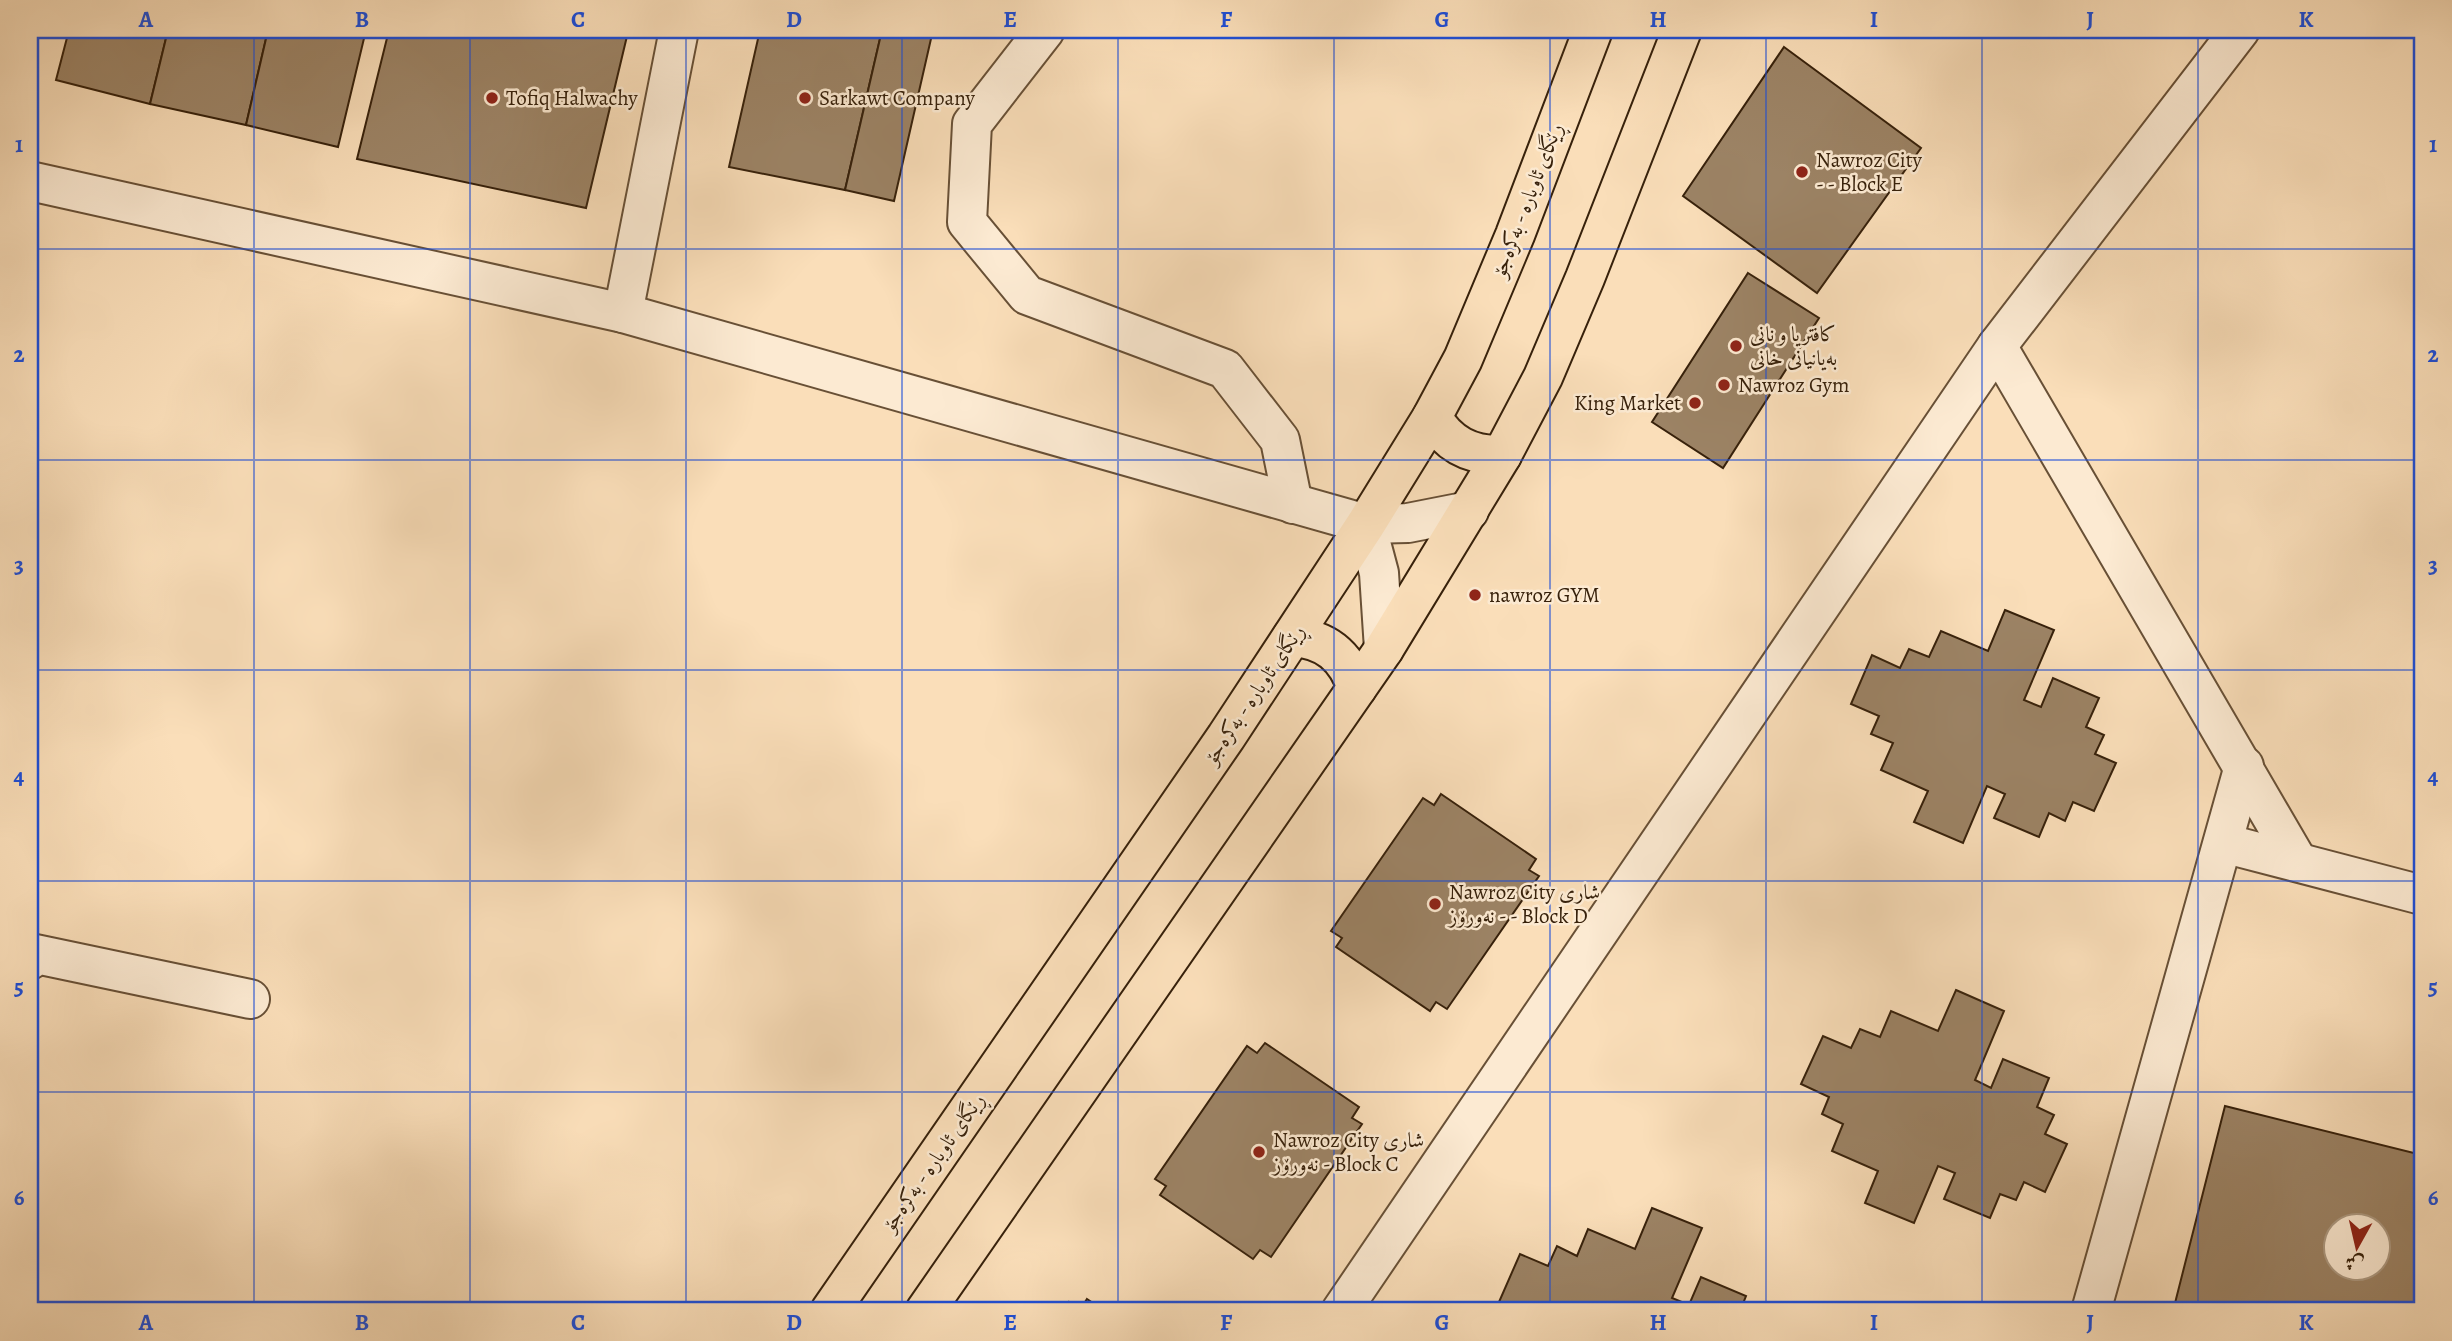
<svg xmlns="http://www.w3.org/2000/svg" width="2452" height="1341" font-family="Alegreya,Amiri,serif">
	<style>
		.building { fill: #9c8365; stroke: #37210b; stroke-width: 2; fill-rule: evenodd }
		.lines { fill: none; stroke-linecap: round; stroke-linejoin: round }
		.minor-casing { stroke: #685036; stroke-width: 42 }
		.major-casing { stroke: #37210b; stroke-width: 42 }
		.minor { stroke: #fcead2; stroke-width: 38 }
		.major { stroke: #fadeb9; stroke-width: 38 }
		.grid { fill: none; stroke: #1d4ed8; stroke-width: 2; stroke-opacity: 0.55 }
		.poi-dot { fill: #8f2418; stroke: #fcead2; stroke-width: 2.5 }
		.labels { text-anchor: middle; stroke-width: 5; stroke-linejoin: round; paint-order: stroke }
		.poi-label { font-size: 21px; fill: #37210b; stroke: #fcead2; text-anchor: start }
		.street-label { font-size: 21px; fill: #37210b; stroke: #fcead2 }
		.neatline { fill: none; stroke: #1d4ed8; stroke-width: 2.5 }
		.grid-label { font-size: 23px; text-anchor: middle; font-weight: bold; fill: #1d4ed8 }
	</style>
	<rect width="100%" height="100%" fill="#fadeb9"/>
	<filter id="stains"><feTurbulence type="fractalNoise" baseFrequency=".00286" numOctaves="4"/><feColorMatrix values="0 0 0 0 .2 0 0 0 0 .09 0 0 0 0 .02 0 0 0 .5 -.17"/></filter>
	<radialGradient id="worn" r=".72"><stop offset=".6" stop-color="#630" stop-opacity="0"/><stop offset="1" stop-color="#630" stop-opacity=".3"/></radialGradient>
	<g class="building">
		<path d="M69,30H168L150,104L56,80Z"/>
		<path d="M168,30H268L246,125L150,104Z"/>
		<path d="M268,30H366L338,147L246,125Z"/>
		<path d="M389,30H612L627,36L586,208L357,159Z"/>
		<path d="M760,30H882L845,190L729,167Z"/>
		<path d="M882,30H933L894,201L845,190Z"/>
		<path d="M1784,47L1921,148L1817,293L1683,196Z"/>
		<path d="M1748,273L1819,318L1723,468L1652,422Z"/>
		<path d="M2005,610L2054,630L2024,700L2041,707L2053,678L2099,698L2086,727L2104,735L2095,754L2116,763L2094,811L2073,802L2065,821L2049,813L2039,837L1994,818L2005,794L1987,786L1963,843L1914,822L1928,791L1881,770L1893,743L1871,734L1879,716L1851,704L1872,655L1900,668L1909,649L1929,657L1941,631L1988,651Z"/>
		<path d="M1441,794L1536,859L1529,870L1539,876L1447,1009L1436,1002L1430,1011L1336,947L1342,938L1331,931L1423,798L1434,805Z"/>
		<path d="M1956,990L2004,1011L1975,1080L1991,1088L2003,1059L2049,1078L2037,1107L2054,1115L2045,1134L2067,1144L2045,1192L2024,1182L2016,1200L2000,1194L1990,1218L1944,1199L1955,1173L1938,1166L1914,1223L1865,1203L1878,1171L1832,1151L1843,1124L1822,1114L1829,1097L1801,1084L1823,1036L1851,1048L1860,1029L1880,1037L1891,1011L1938,1031Z"/>
		<path d="M1265,1043L1359,1107L1352,1118L1362,1124L1271,1257L1260,1250L1253,1259L1160,1195L1166,1186L1155,1179L1247,1046L1257,1053Z"/>
		<path d="M2225,1106L2422,1155V1311H2173ZM2336,1226H2378V1268H2336Z"/>
		<path d="M1652,1208L1702,1228L1672,1298L1689,1305L1701,1277L1746,1296L1740,1311H1520L1499,1302L1520,1254L1548,1266L1557,1246L1577,1256L1588,1229L1635,1249Z"/>
		<path d="M1087,1299L1105,1311H1063L1069,1302L1080,1310Z"/>
	</g>
	<g class="lines">
		<g class="minor-casing">
			<g id="minor">
				<path d="M1045,30L972,124L967,222L1027,295L1225,369L1280,440L1293,504"/>
				<path d="M30,181L623,313L1366,524L1408,523L1469,511"/>
				<path d="M623,313L679,30"/>
				<path d="M1997,346L2298,862"/>
				<path d="M1366,524L1379,573L1384,649"/>
				<path d="M2223,843L2422,895"/>
				<path d="M30,960L31,953L250,999"/>
				<path d="M1341,1311L1997,346L2240,30"/>
				<path d="M2091,1311L2244,766"/>
			</g>
		</g>
		<g class="major-casing">
			<g id="major">
				<path d="M1432,417C1448,444 1470,456 1502,455"/>
				<path d="M1292,637C1326,639 1346,656 1357,688"/>
				<path d="M830,1311L1226,737L1366,524L1432,417L1463,359L1515,235L1593,30"/>
				<path d="M925,1311L1384,649L1502,455L1543,377L1585,278L1682,30"/>
			</g>
		</g>
		<use href="#minor" class="minor"/>
		<use href="#major" class="major"/>
	</g>
	<path class="grid" d="M254,30V1311M470,30V1311M686,30V1311M902,30V1311M1118,30V1311M1334,30V1311M1550,30V1311M1766,30V1311M1982,30V1311M2198,30V1311M30,249H2422M30,460H2422M30,670H2422M30,881H2422M30,1092H2422"/>
	<g class="poi-dot">
		<circle cx="492" cy="98" r="7"/>
		<circle cx="805" cy="98" r="7"/>
		<circle cx="1802" cy="172" r="7"/>
		<circle cx="1736" cy="346" r="7"/>
		<circle cx="1724" cy="385" r="7"/>
		<circle cx="1695" cy="403" r="7"/>
		<circle cx="1475" cy="595" r="7"/>
		<circle cx="1435" cy="904" r="7"/>
		<circle cx="1259" cy="1152" r="7"/>
	</g>
	<g class="labels">
		<g class="poi-label">
			<text x="506" y="105">Tofiq Halwachy</text>
			<text x="819" y="105">Sarkawt Company</text>
			<text x="1816" y="167">Nawroz City<tspan x="1816" dy="24">- - Block E</tspan></text>
			<text x="1750" y="341">کافتریا و نانی<tspan x="1750" dy="24">بەیانیانی خانی</tspan></text>
			<text x="1738" y="392">Nawroz Gym</text>
			<text x="1681" y="410" text-anchor="end">King Market</text>
			<text x="1489" y="602">nawroz GYM</text>
			<text x="1449" y="899">Nawroz City شاری<tspan x="1449" dy="24">نەورۆز - - Block D</tspan></text>
			<text x="1273" y="1147">Nawroz City شاری<tspan x="1273" dy="24">نەورۆز - Block C</tspan></text>
		</g>
		<g class="street-label">
			<text transform="translate(1527 200) rotate(-69)" y="7">ڕێگای ئاوبارە - بەکرەجۆ</text>
			<text transform="translate(1254 694) rotate(-56)" y="7">ڕێگای ئاوبارە - بەکرەجۆ</text>
			<text transform="translate(933 1162) rotate(-55)" y="7">ڕێگای ئاوبارە - بەکرەجۆ</text>
		</g>
	</g>
	<rect width="2452" height="1341" fill="none" stroke="#fadeb9" stroke-width="77"/>
	<g transform="translate(2357 1247) rotate(188)"><circle r="33" fill="#fcead2" stroke="#ad9a82" stroke-width="2"/>
	<path d="M0-5L12 26L0 18L-12 26Z" fill="#8f2418"/>
	<text y="-10" font-size="19" font-weight="bold" text-anchor="middle" fill="#37210b">ش</text>
	</g>
	<rect x="38" y="38" width="2376" height="1264" class="neatline"/>
	<g class="grid-label">
		<text x="146" y="27">A</text>
		<text x="362" y="27">B</text>
		<text x="578" y="27">C</text>
		<text x="794" y="27">D</text>
		<text x="1010" y="27">E</text>
		<text x="1226" y="27">F</text>
		<text x="1442" y="27">G</text>
		<text x="1658" y="27">H</text>
		<text x="1874" y="27">I</text>
		<text x="2090" y="27">J</text>
		<text x="2306" y="27">K</text>
		<text x="19" y="152">1</text>
		<text x="2433" y="152">1</text>
		<text x="19" y="362">2</text>
		<text x="2433" y="362">2</text>
		<text x="19" y="573">3</text>
		<text x="2433" y="573">3</text>
		<text x="19" y="784">4</text>
		<text x="2433" y="784">4</text>
		<text x="19" y="994">5</text>
		<text x="2433" y="994">5</text>
		<text x="19" y="1205">6</text>
		<text x="2433" y="1205">6</text>
		<text x="146" y="1330">A</text>
		<text x="362" y="1330">B</text>
		<text x="578" y="1330">C</text>
		<text x="794" y="1330">D</text>
		<text x="1010" y="1330">E</text>
		<text x="1226" y="1330">F</text>
		<text x="1442" y="1330">G</text>
		<text x="1658" y="1330">H</text>
		<text x="1874" y="1330">I</text>
		<text x="2090" y="1330">J</text>
		<text x="2306" y="1330">K</text>
	</g>
	<rect width="100%" height="100%" filter="url(#stains)"/>
	<rect width="100%" height="100%" fill="url(#worn)"/>
</svg>
